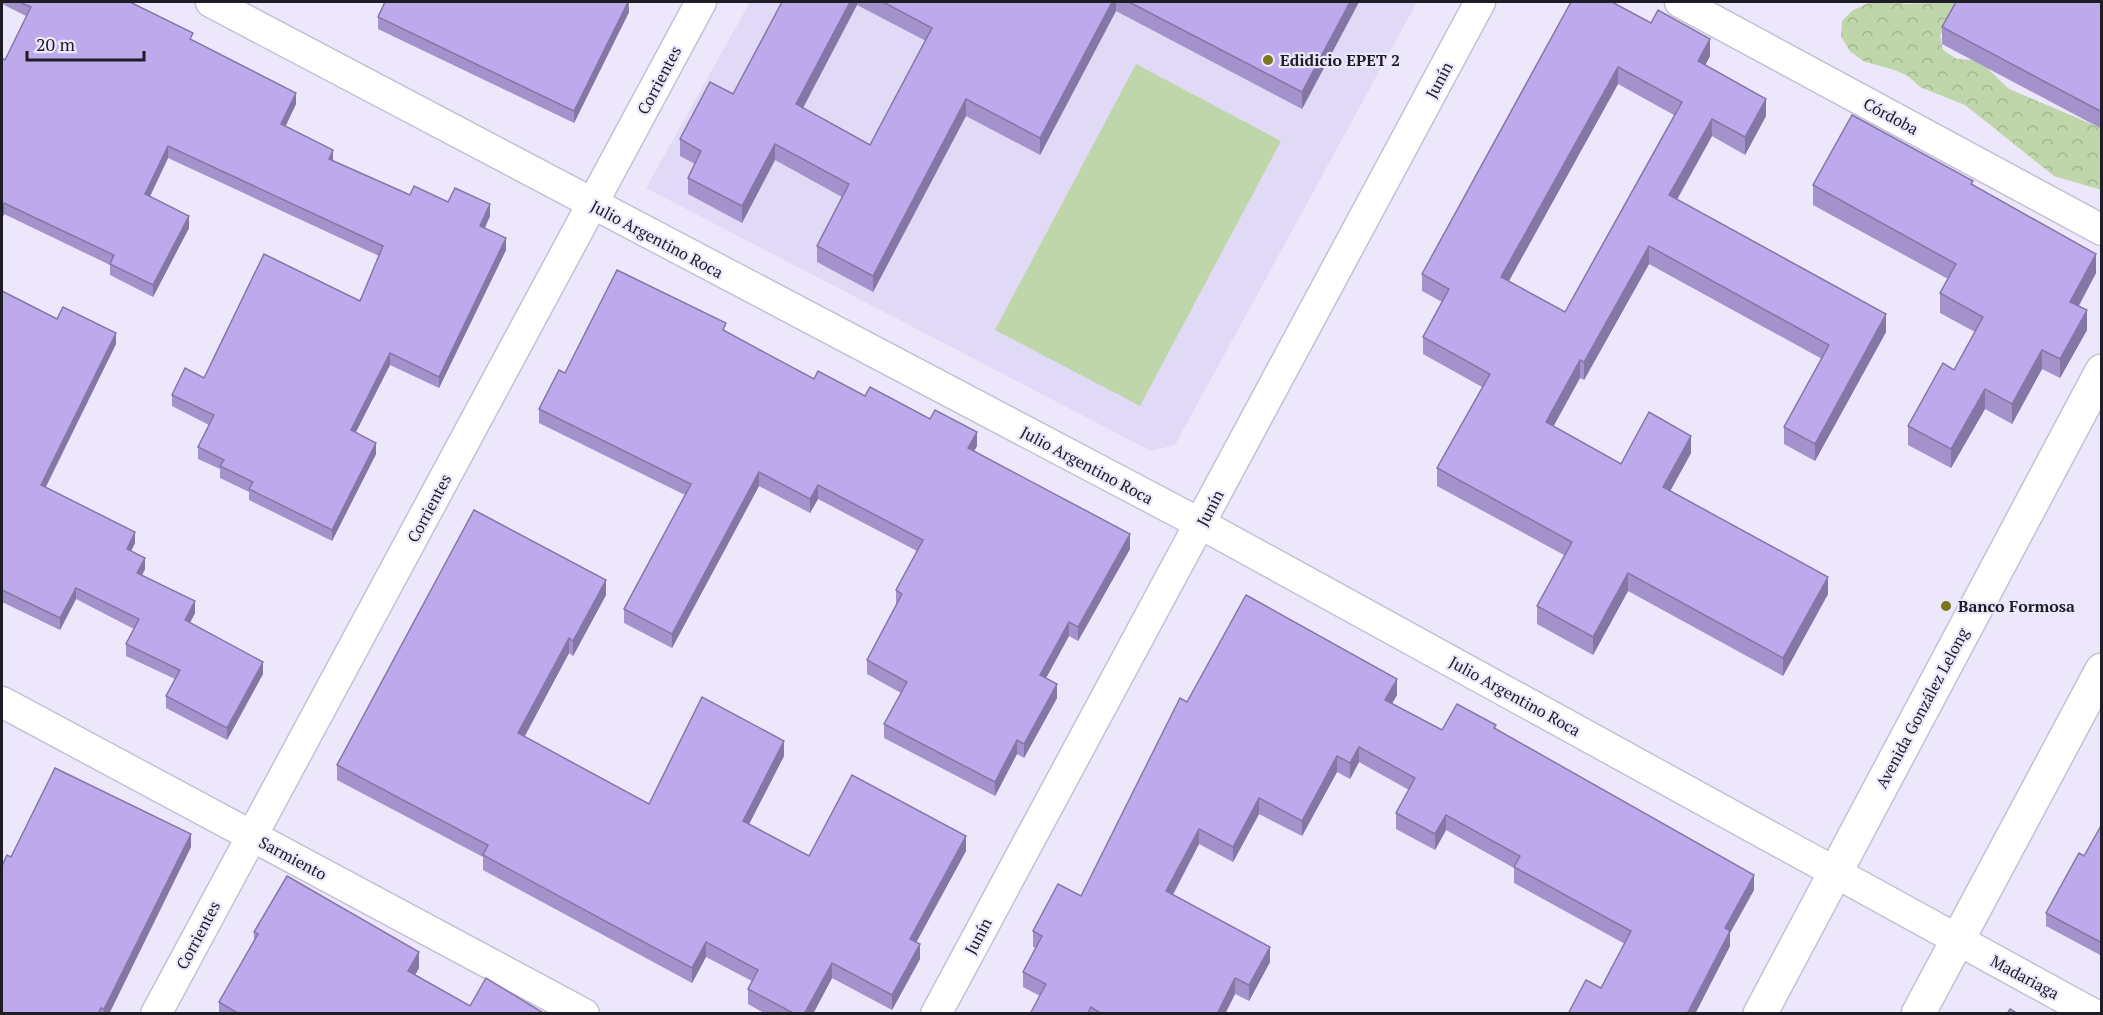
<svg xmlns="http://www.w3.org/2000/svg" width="2103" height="1015" font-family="'PT Serif',serif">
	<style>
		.built { fill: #e1daf6 }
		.forest { fill: url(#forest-crowns) }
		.pitch { fill: #bed6a9 }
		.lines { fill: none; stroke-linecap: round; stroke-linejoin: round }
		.minor-casing { stroke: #c5c0d4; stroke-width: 33 }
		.secondary-casing { stroke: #c5c0d4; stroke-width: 36 }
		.minor { stroke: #fff; stroke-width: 30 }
		.secondary { stroke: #fff; stroke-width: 33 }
		.wall { fill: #a392cc; fill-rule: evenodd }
		.shaded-wall { fill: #8477a6 }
		.building { fill: #bdaaed; stroke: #8477a6; stroke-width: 1.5; fill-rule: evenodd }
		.poi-dot { fill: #7a771c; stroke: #ede7fc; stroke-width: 2 }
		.labels { text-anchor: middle; stroke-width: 4.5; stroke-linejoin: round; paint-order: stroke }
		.poi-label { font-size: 16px; font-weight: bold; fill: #1e1c24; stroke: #ede7fc; text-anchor: start }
		.street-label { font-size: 16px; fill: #1e1c24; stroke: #ede7fc }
	</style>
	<defs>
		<pattern id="forest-crowns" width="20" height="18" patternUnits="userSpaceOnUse" patternTransform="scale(1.5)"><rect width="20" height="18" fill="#bed6a9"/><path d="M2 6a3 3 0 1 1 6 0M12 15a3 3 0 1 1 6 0" fill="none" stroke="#a3b791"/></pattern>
	</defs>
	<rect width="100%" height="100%" fill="#ede7fc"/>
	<path class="built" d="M750,2H1417L1175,445L1151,451L646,188Z"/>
	<path class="forest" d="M1871,2H1902L1904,4L1963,2L1940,35L1943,50L1957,59L1972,60L1986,67L2009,89L2101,128V190L2054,176L1965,105L1920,87L1908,76L1894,70L1863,61L1850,51L1841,37L1842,21L1853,10Z"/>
	<path class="pitch" d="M1136,64L1281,141L1140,406L995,330Z"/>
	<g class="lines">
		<g class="minor-casing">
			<g id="minor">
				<path d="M211,2L1201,524L2093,1014"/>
				<path d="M1680,2L2102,230"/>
				<path d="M2,702L584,1014"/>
				<path d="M156,1014L701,2"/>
				<path d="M936,1014L1480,2"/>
			</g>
		</g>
		<g class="secondary-casing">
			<g id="secondary">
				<path d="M1760,1014L2102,371"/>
				<path d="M1918,1014L2102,670"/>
			</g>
		</g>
		<use href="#minor" class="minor"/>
		<use href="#secondary" class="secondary"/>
	</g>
	<g class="wall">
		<path d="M2,2H130L296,104L285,126L333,161L410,195L448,202L490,216L485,228L506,250L439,388L390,365L355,433L376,454L332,541L249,500V492L220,478V469L198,459V447L209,425L172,406V395L204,378L360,301L379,256L168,158L150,197L189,228L153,297L110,275V265L4,214L2,219V58L5,60L26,16L2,4Z"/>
		<path d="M629,2V12L574,123L378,29V17Z"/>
		<path d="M782,2H1359L1302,109L1116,11L1040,155L966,116L873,292L817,262V246L842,197L775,160L742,223L688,194V178L695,164L680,156V139L733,94ZM857,5L926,41L870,145L803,108Z"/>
		<path d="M2102,2V129L1942,44V27Z"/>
		<path d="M1651,23L1710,56L1705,65L1766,116L1745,155L1712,136L1677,200L1886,332L1815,461L1784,444V427L1822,359L1649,264L1584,380L1580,378L1553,426L1621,464L1691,453L1670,491L1828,594L1783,676L1628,591L1593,655L1537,624V606L1564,555L1437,486V468L1482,387L1423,354V337L1442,302L1422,291V274ZM1618,84L1674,115L1565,312L1509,281Z"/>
		<path d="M1813,185H1973L2096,273L2079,306L2087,330L2060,378L2042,369L2012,424L1985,409L1951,468L1908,445V426L1954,370L1975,332L1940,313V293L1948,279L1813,205Z"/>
		<path d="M2,291L57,319L116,344L46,487L135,543L131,551L145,569L142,576L195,613L190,623L263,674L227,740L166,708V696L175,679L126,656V644L134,629L76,599L60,630L2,602Z"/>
		<path d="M726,332L814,379L865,396L977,446L974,451L1130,549L1078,641L1069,636L1046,678L1057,698L1024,758L1017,754L995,796L884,738V724L901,693L867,674V660L896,605V590L917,551L818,499L810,513L759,486L672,648L624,623V609L685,495L539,423V409Z"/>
		<path d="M606,595L573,656L569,653L524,737L649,804L784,756L749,824L809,856L966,851L916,942L920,959L892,1010L832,978L813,1014H766L748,1004V989L752,981L706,957L692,983L483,870V857L337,780V765Z"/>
		<path d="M1397,695L1392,703L1442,730L1496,729L1754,890L1730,933V946L1695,1014H1568L1601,988L1625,944L1514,883V868L1446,830L1435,850L1396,829V813L1409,790L1359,762L1350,779L1337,772L1302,836L1259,814L1233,862L1199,844L1173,895L1270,962L1249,1001L1235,994L1225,1014H1030L1040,996L1023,987V972L1036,948L1033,947V931L1081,896L1187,702Z"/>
		<path d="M2102,824V956L2046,926V913L2084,856Z"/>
		<path d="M191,847L109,1014H2L11,857Z"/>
		<path d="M254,932L419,968L415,975L470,1006L545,1014H219V1002L254,941Z"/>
	</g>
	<g class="shaded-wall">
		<path d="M628,2L629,12L574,123V111Z"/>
		<path d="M850,2H857V5L796,121V104Z"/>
		<path d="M1112,2H1116V11L1040,155V138Z"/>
		<path d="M1350,2H1359L1302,109V92Z"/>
		<path d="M1710,39V56L1698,79V61Z"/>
		<path d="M1618,67V84L1501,295V277Z"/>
		<path d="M296,93V104L281,136V124Z"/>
		<path d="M966,99V116L873,292V276Z"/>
		<path d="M1766,99V116L1745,155V137Z"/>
		<path d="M1712,119V136L1669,213V195Z"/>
		<path d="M775,144V160L742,223V206Z"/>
		<path d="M168,146V158L145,206V194Z"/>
		<path d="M333,150V162L329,159Z"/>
		<path d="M4,203V214L2,219V207Z"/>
		<path d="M490,204V216L480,238V226Z"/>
		<path d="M189,216V228L153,297V285Z"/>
		<path d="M506,238V250L439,388V377Z"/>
		<path d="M1649,246V264L1584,380V362Z"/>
		<path d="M2096,254V273L2070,321V302Z"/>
		<path d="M2087,310V330L2060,378V359Z"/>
		<path d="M1886,314V332L1815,461V444Z"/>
		<path d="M116,333V344L41,496V485Z"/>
		<path d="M2042,350V369L2012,424V404Z"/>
		<path d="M390,353V365L351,442V430Z"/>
		<path d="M1580,360V378L1546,440V422Z"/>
		<path d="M1985,389V409L1951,468V449Z"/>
		<path d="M977,432V446L968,462V448Z"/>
		<path d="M1691,436V453L1663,504V487Z"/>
		<path d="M376,443V454L332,541V530Z"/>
		<path d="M759,472V486L672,648V634Z"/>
		<path d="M818,485V499L810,513V499Z"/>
		<path d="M135,532V543L127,560V549Z"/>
		<path d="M1130,534V549L1078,641V627Z"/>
		<path d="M145,558V569L137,585V573Z"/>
		<path d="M1628,573V591L1593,655V637Z"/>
		<path d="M1828,577V594L1783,676V658Z"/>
		<path d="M606,580V595L573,656V641Z"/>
		<path d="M76,588V599L60,630V618Z"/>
		<path d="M195,601V613L185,632V620Z"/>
		<path d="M1069,622V636L1040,689V675Z"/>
		<path d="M569,638V653L518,749V733Z"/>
		<path d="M263,662V674L227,740V728Z"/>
		<path d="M1397,679V695L1385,716V700Z"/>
		<path d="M1057,684V698L1024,758V744Z"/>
		<path d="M1017,740V754L995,796V782Z"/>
		<path d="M784,741V756L743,836V821Z"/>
		<path d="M1359,747V762L1350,779V763Z"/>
		<path d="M1337,756V772L1302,836V821Z"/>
		<path d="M1259,798V814L1233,862V847Z"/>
		<path d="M1446,815V830L1435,850V834Z"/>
		<path d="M1199,829V844L1166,907V891Z"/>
		<path d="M191,834V847L109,1014H104V1009Z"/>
		<path d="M966,836V851L910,954V939Z"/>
		<path d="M1754,875V890L1730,933V946L1695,1014H1687L1725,928Z"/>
		<path d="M706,942V957L692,983V968Z"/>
		<path d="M920,944V959L892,1010V995Z"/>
		<path d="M1270,947V962L1249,1001V985Z"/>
		<path d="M419,952V968L408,987V971Z"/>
		<path d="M832,963V978L813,1014H804Z"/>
		<path d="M1235,978V994L1225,1014H1217Z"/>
	</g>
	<g class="building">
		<path d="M19,2H130L193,33L190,39L296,93L281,124L333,150L329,159L410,195L414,186L448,202L455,188L490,204L480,226L506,238L439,377L390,353L351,430L376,443L332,530L249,489L253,482L220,466L224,460L198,447L214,415L172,395L185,368L204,378L264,254L360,301L383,246L168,146L145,194L189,216L153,285L110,264L114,255L4,203L2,207V58L5,60L31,7Z"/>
		<path d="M385,2H628L574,111L378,17Z"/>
		<path d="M782,2H850L796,104L870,145L932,28L883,2H1112L1040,138L966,99L873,276L817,246L849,184L775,144L742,206L688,178L701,151L680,139L710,82L733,94Z"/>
		<path d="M1129,2H1350L1302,92Z"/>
		<path d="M1571,2H1612L1651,23L1658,10L1710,39L1698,61L1766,99L1745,137L1712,119L1669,195L1886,314L1815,444L1784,427L1829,345L1649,246L1584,362L1580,360L1546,422L1621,464L1649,412L1691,436L1663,487L1828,577L1783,658L1628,573L1593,637L1537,606L1572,542L1437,468L1490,374L1423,337L1449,289L1422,274ZM1618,67L1682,102L1565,312L1501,277Z"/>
		<path d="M1956,2H2102V112L1942,27Z"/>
		<path d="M1852,115L1973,181L1971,184L2096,254L2070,302L2087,310L2060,359L2042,350L2012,404L1985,389L1951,449L1908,426L1943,363L1954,370L1983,317L1940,293L1956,264L1813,185Z"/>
		<path d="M617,270L726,323L723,330L814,379L818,371L865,396L870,387L930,419L935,410L977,432L968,448L1130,534L1078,627L1069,622L1040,675L1057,684L1024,744L1017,740L995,782L884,724L907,682L867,660L902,594L896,590L923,540L818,485L810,499L759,472L672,634L624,609L691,484L539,409L559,370L565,373Z"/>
		<path d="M2,291L57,319L63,307L116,333L41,485L135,532L127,549L145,558L137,573L195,601L185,620L263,662L227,728L166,696L180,670L126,644L139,619L76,588L60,618L2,590Z"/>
		<path d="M474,510L606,580L573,641L569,638L518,733L649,804L702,697L784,741L743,821L809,856L852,775L966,836L910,939L920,944L892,995L832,963L804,1014H795L748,989L758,970L706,942L692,968L483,855L488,845L337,765Z"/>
		<path d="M1246,595L1397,679L1385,700L1442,730L1457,704L1496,725L1494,728L1754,875L1725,928L1730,931L1687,1014H1568L1586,980L1601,988L1631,931L1514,867L1520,856L1446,815L1435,834L1396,813L1415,778L1359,747L1350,763L1337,756L1302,821L1259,798L1233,847L1199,829L1166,891L1270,947L1249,985L1235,978L1217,1014H1102L1091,1007L1087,1014H1030L1046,984L1023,972L1042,936L1033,931L1058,884L1081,896L1180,698L1187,702Z"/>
		<path d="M55,768L191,834L104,1009L101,1008L98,1014H2V866L7,855L11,857Z"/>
		<path d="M2102,824V943L2046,913L2079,853L2084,856Z"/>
		<path d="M287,876L419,952L408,971L470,1006L486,978L545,1014H239L219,1002L258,934L254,932Z"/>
		<path d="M2010,1009L2018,1014H2007Z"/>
	</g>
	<g class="poi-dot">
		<circle cx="1268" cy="60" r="6"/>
		<circle cx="1946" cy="606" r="6"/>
	</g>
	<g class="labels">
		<g class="poi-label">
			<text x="1280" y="66">Edidicio EPET 2</text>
			<text x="1958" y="612">Banco Formosa</text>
		</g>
		<g class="street-label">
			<text transform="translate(659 80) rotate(-62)" y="6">Corrientes</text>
			<text transform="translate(1439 80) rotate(-62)" y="6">Junín</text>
			<text transform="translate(1891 116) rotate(28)" y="6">Córdoba</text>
			<text transform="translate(657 239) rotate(28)" y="6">Julio Argentino Roca</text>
			<text transform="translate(1087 465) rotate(28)" y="6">Julio Argentino Roca</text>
			<text transform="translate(429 508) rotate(-62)" y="6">Corrientes</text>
			<text transform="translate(1210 508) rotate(-62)" y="6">Junín</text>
			<text transform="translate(1515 696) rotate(29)" y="6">Julio Argentino Roca</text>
			<text transform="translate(1922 708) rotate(-62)" y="6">Avenida González Lelong</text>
			<text transform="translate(293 858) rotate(28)" y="6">Sarmiento</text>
			<text transform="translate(198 935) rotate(-62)" y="6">Corrientes</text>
			<text transform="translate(978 936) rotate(-62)" y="6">Junín</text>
			<text transform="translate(2025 977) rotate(28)" y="6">Madariaga</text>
		</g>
	</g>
	<rect width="2103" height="1015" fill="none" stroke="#1e1c24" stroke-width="6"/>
	<path d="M27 51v9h117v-9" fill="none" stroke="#1e1c24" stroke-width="3"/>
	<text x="36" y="51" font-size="18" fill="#1e1c24" stroke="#ede7fc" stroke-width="4.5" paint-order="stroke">20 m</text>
</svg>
